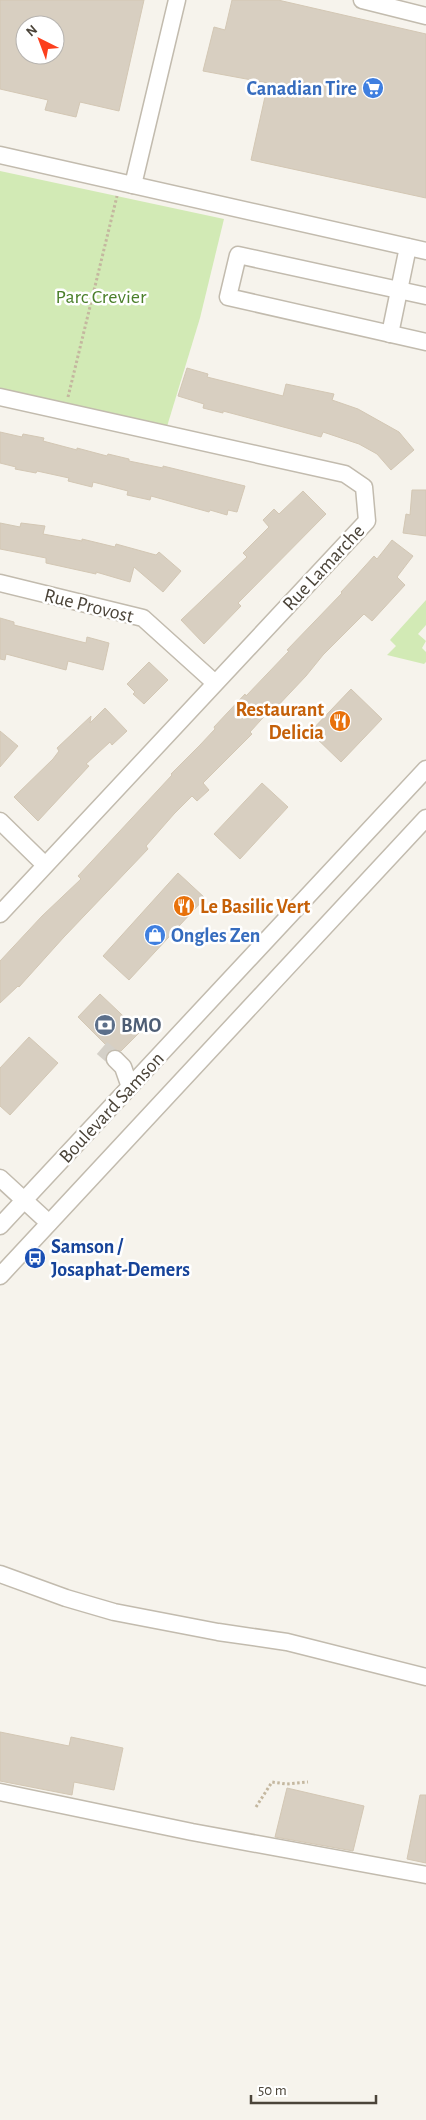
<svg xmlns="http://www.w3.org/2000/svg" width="426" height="2120" font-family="'Alegreya Sans',sans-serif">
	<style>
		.green { fill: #d2eab5 }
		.building { fill: #d8cfc1; stroke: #d3c7b4; fill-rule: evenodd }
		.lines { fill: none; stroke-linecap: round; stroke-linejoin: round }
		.minor-tunnel { stroke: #d4d0c8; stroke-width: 16; stroke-dasharray: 16 8; stroke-linecap: butt }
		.minor-casing { stroke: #c2bbae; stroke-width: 19 }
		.path { stroke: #c4b79f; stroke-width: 3; stroke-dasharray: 2.5 2.5; stroke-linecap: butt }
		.minor { stroke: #fff; stroke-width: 16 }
		.labels { text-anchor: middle; stroke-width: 5; stroke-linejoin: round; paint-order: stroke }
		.shop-label { font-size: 20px; font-weight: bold; fill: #366cbe; stroke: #fff; text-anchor: end }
		.park-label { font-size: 20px; fill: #4a7f2a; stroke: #fff }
		.street-label { font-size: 20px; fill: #4b4439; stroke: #fff }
		.food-label { font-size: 20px; font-weight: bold; fill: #c56008; stroke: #fff; text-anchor: end }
		.service-label { font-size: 20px; font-weight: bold; fill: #4e5e75; stroke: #fff; text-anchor: start }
		.transit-label { font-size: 20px; font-weight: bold; fill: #164399; stroke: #fff; text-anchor: start }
	</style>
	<rect width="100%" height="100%" fill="#f6f3ec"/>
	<g class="green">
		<path d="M0,171L224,219L200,318L165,433L0,397Z"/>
		<path d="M426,600V625L418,634L426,641L422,648L426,652V662L424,664L387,655L396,646L390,640Z"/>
	</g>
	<g class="building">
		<path d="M0,0H144L119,111L80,102L76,117L45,110L48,100L0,89ZM25,25H55V55H25Z"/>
		<path d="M232,0H278L426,34V198L251,160L268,83L203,71L214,27L225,30Z"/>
		<path d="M187,368L208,374L207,377L283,396L286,384L334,394L332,400L358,409L399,432L414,450L391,470L377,454L359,444L323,432L321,437L223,411V413L203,408L204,404L178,396Z"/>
		<path d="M0,432L22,437L23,434L44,438L43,441L77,450V448L107,456L108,454L129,459V461L163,468V466L245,486L237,512L228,510L227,515L210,510L209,512L151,496L150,500L127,495L128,491L93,482L92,487L68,481L69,478L37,471L36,473L15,469L16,467L0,463Z"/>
		<path d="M412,490H426V536L403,533L406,514L410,515Z"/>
		<path d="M303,491L326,514L238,603L241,606L204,644L181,620L247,557L243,553L269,527L263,520L274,509L279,514Z"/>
		<path d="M0,523L20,527L21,523L45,526L43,534L82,541V539L115,547L116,544L156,555L159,552L181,571L163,592L134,567L130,582L96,572V574L46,563V558L0,549Z"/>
		<path d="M392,540L413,556L397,577L405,585L372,621L364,614L323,655L306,676L273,711L271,709L250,732L252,734L203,783L209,790L197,801L192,796L174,814L146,846L148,849L64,937L19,987L18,986L0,1003V961L42,916L81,879L78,876L172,775L171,774L200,745L215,729L214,727L245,694L246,696L289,651L287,650L342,593L341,592L356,576L374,556L377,559Z"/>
		<path d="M0,618L14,622V625L86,643L87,637L109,643L103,670L68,661L66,670L6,654L5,660L0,659Z"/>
		<path d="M149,662L168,680L144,704L133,694L135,692L127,684Z"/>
		<path d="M351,689L382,719L341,762L310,732Z"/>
		<path d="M105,708L127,731L112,745L110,742L86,764L89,766L38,821L14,797L53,759L59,751L57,748L91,716L90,723Z"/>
		<path d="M0,731L18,746L0,767Z"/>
		<path d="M262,783L288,807L240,859L214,834Z"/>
		<path d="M178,873L205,898L129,980L103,956Z"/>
		<path d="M100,994L140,1032L121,1051L111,1050L78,1017Z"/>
		<path d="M29,1037L58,1063L10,1115L0,1106V1068Z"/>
		<path d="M0,1732L69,1746L71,1737L123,1748L114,1790L74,1782L72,1795L0,1781Z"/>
		<path d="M287,1788L364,1806L353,1851L275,1837Z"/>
		<path d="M420,1795H426V1863L407,1859Z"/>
	</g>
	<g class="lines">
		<path class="minor-tunnel" d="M102,1048L115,1059"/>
		<g class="minor-casing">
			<g id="minor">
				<path d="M362,0L426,16"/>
				<path d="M0,155L426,251"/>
				<path d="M133,185L177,0"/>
				<path d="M426,296L238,255L228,297L426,342"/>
				<path d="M390,334L408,247"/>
				<path d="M0,397L345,474L364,487L367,521L0,914"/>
				<path d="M0,583L143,618L215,683"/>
				<path d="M0,821L45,865"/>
				<path d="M115,1059L123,1067L130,1087"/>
				<path d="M0,1178L49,1223"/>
				<path d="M0,1226L426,769"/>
				<path d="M0,1276L426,818"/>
				<path d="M0,1574L66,1598L114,1612L218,1632L287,1642L426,1677"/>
				<path d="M0,1792L192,1832L426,1875"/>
			</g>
		</g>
		<g class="path">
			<path d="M68,397L117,196"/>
			<path d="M256,1807L272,1782L286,1784L308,1782"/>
		</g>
		<use href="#minor" class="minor"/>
	</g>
	<defs>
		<g id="supermarket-disc" transform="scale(1.125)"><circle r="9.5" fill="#3f7fe0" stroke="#fff"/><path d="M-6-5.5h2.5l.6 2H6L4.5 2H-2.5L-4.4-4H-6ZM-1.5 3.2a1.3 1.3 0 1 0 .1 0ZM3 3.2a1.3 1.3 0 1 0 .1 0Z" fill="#fff"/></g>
		<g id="restaurant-disc" transform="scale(1.125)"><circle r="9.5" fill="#e8710a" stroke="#fff"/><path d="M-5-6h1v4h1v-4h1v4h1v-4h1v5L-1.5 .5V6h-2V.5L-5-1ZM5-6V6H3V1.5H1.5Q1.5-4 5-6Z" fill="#fff"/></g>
		<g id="shop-disc" transform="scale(1.125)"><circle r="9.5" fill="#3f7fe0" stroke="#fff"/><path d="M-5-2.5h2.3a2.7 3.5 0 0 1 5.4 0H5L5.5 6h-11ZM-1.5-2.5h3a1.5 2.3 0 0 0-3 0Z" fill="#fff"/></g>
		<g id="bank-disc" transform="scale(1.125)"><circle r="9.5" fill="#5c6f8a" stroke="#fff"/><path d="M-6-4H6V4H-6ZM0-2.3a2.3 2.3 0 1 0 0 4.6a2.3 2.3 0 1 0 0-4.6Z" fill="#fff"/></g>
		<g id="bus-disc" transform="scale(1.125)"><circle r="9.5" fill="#1a4fb4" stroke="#fff"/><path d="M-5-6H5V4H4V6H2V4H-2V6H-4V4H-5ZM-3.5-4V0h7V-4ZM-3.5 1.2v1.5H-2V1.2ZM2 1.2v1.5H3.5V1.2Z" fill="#fff"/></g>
	</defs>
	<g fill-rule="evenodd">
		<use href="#supermarket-disc" x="373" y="88"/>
		<use href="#restaurant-disc" x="340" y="721"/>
		<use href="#restaurant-disc" x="184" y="906"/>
		<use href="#shop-disc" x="155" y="935"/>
		<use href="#bank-disc" x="105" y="1025"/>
		<use href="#bus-disc" x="35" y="1258"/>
	</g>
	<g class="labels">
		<g class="shop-label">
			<text x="357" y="95">Canadian Tire</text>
			<text x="171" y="942" text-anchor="start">Ongles Zen</text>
		</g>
		<g class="park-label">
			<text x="101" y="303">Parc Crevier</text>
		</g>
		<g class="street-label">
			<text transform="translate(323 567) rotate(-47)" y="7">Rue Lamarche</text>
			<text transform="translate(89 605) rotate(14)" y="7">Rue Provost</text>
			<text transform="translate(111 1107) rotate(-47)" y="7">Boulevard Samson</text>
		</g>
		<g class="food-label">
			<text x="324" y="716">Restaurant<tspan x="324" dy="23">Delicia</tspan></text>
			<text x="200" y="913" text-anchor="start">Le Basilic Vert</text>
		</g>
		<g class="service-label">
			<text x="121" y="1032">BMO</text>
		</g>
		<g class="transit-label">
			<text x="51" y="1253">Samson /<tspan x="51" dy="23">Josaphat-Demers</tspan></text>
		</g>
	</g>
	<g transform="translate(40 40) rotate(318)"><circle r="24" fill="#ffffff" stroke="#b7b4b0"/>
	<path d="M0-4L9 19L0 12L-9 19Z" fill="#fc3f1d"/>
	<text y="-8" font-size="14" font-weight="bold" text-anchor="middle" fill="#4b4439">N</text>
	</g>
	<path d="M251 2095v8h125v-8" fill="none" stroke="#4b4439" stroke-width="2.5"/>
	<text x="258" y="2095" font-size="15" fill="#4b4439" stroke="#ffffff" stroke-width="4" paint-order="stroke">50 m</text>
</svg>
